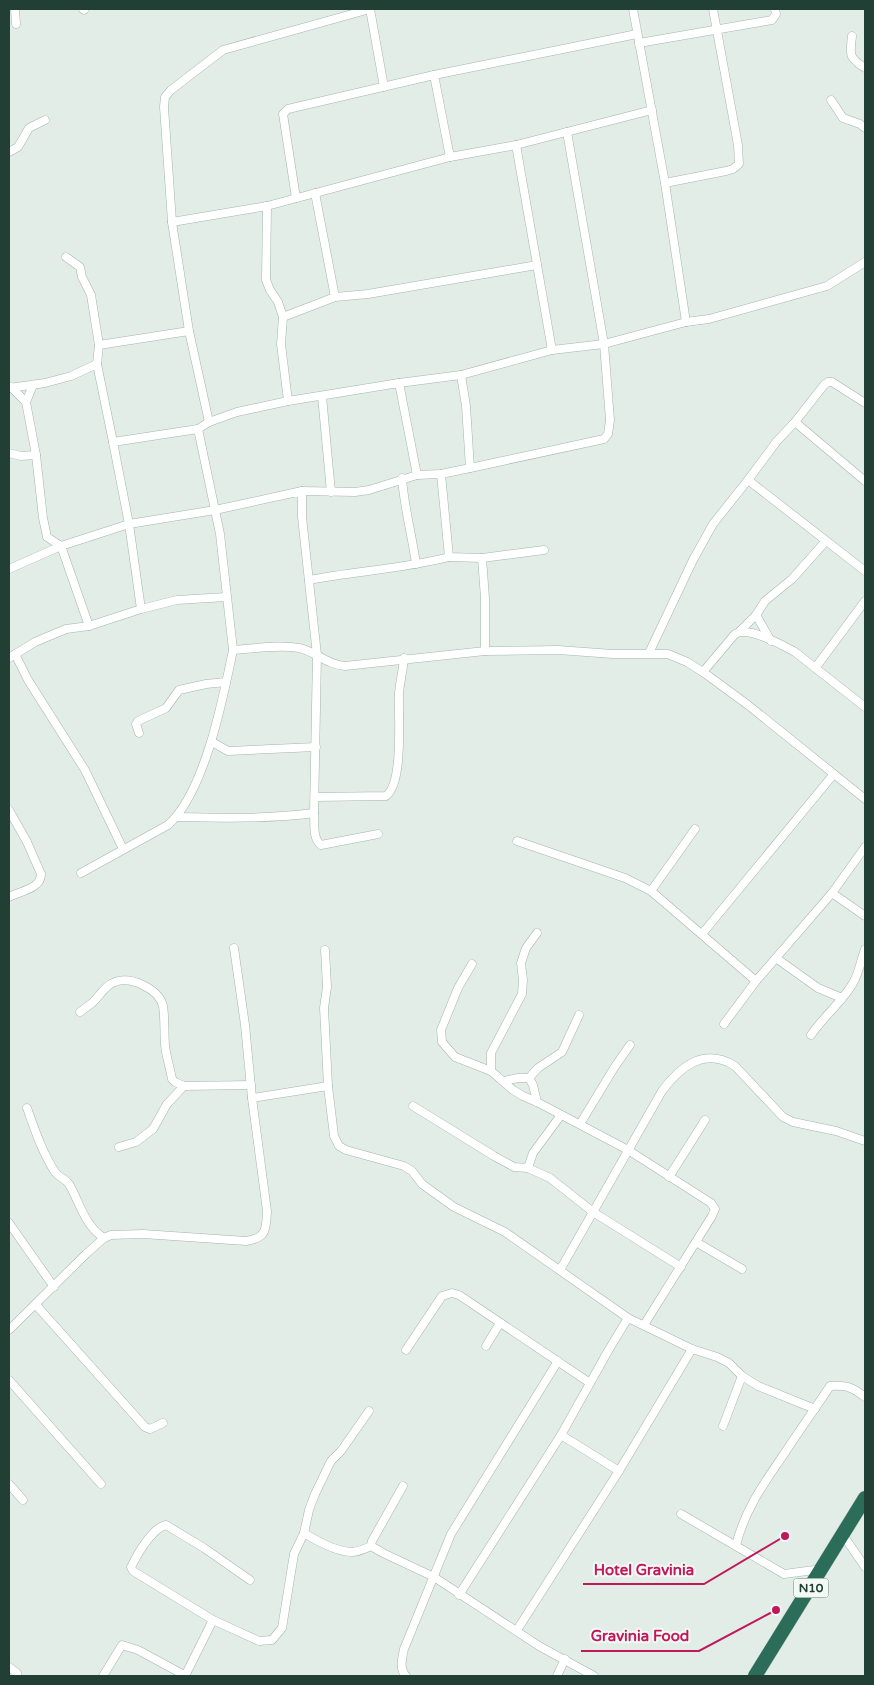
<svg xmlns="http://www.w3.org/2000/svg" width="874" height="1685" font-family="'Varela Round',sans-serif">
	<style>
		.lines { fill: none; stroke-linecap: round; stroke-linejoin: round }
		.street-casing { stroke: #a4b5ae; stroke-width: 9 }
		.highway-casing { stroke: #c1c9c6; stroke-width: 15 }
		.street { stroke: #fff; stroke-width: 8 }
		.highway { stroke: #2b6d59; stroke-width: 14 }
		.labels { text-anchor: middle; stroke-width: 4; stroke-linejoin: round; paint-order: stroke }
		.shield { fill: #f3f9f5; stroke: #60776e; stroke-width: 1 }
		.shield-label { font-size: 12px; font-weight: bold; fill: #213f34 }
		.leader { fill: none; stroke: #c2185b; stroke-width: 2 }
		.callout-dot { fill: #c2185b; stroke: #f3f9f5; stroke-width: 2 }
		.callout-label { font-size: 15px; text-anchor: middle; font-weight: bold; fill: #c2185b; stroke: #f3f9f5; stroke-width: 4; stroke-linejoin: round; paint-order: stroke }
	</style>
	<rect width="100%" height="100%" fill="#e2ede7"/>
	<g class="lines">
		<g class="street-casing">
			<g id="street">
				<path d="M15,9L16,24"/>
				<path d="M83,9L84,10"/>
				<path d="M370,9L384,87"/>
				<path d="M633,9L665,183L686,322"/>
				<path d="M852,36C850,55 848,57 865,68"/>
				<path d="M639,43L772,20L776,14L775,9"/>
				<path d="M434,75L450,157"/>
				<path d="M831,100L843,118L860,124L865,128"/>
				<path d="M516,145L552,350"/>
				<path d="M9,152L18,147L29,128L45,120"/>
				<path d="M665,183L726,171L733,169L739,164L738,145L713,9"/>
				<path d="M315,193L335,297"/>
				<path d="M296,198L283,114L288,109L434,75L637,34"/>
				<path d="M267,206L266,280L270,290L278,302L283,317L281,344L288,401"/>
				<path d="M172,222L267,206L450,157L516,145L652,110"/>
				<path d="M66,257L80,267L82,277L91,295L99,345"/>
				<path d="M283,317L335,297L368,294L537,265"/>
				<path d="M97,364L99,345L189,331"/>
				<path d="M399,383L417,475"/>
				<path d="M33,385L26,402L36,455L43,518L47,537L61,546L89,626L141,609L129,524L113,442L198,429L220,534L233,650C252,649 279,644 299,648C315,651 327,665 345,666L485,651L558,650L613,654H668L687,662L703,672L748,705L865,799"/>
				<path d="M11,387L26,402"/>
				<path d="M9,388L45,383L71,376L97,364L113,442"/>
				<path d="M322,396L331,492"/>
				<path d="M209,422L189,331L172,222L164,107L165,97L171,90L223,50L370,9"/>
				<path d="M795,422L865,481"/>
				<path d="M198,429L209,422L237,412L288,401L399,383L461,375L552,350L604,344L686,322L709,319L827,286L865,262"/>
				<path d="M9,453L21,456L36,455"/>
				<path d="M470,468L604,439L608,434L610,420L604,344L567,132"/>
				<path d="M441,474L449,557L482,558L544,550"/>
				<path d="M402,478C404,507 412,535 416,564"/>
				<path d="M748,480L865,571"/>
				<path d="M302,491L355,492L369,490L417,475L441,474L470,468L466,406L461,375"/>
				<path d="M482,558L485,598V651"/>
				<path d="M9,569L61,546L129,524L215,510L302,491V517L317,655L314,813C269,819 223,818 177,817"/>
				<path d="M309,580C355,571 403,569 449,557"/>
				<path d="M141,609L177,600L226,597"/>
				<path d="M756,615L771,641"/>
				<path d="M739,632L756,615L765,601L792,579L825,542"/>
				<path d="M649,653L693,560L713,524L748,480L777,441L795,422L824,385L828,382H832L865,403"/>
				<path d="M15,654L28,680L85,770L123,849"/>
				<path d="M9,658L35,642L66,629L89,626"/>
				<path d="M816,667L865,601"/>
				<path d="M703,672L735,634C749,626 782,645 795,652L865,707"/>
				<path d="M139,733L136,724L138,721L166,708L179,690L206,684L226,682"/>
				<path d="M212,742L228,751L316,747"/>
				<path d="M316,797L386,796C404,783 398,715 399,693C400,682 403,670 404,658"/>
				<path d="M9,810L27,842L41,874C41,889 20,891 9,897"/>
				<path d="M314,813C315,823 312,838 321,845L378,834"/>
				<path d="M517,841L625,878L651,891L756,981"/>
				<path d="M865,847L832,893L865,916"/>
				<path d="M81,873L168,825C205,792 223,698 233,650"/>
				<path d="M651,891L695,829"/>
				<path d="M702,934L833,775"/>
				<path d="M234,948L245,1025L252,1098"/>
				<path d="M325,950L327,987L324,1008L328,1086L334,1136L339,1146L346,1150L404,1166L412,1171L422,1184L454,1207L505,1232L628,1318L608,1351L561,1435L459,1595"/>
				<path d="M776,958L818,988L842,998"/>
				<path d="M472,964L458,988L441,1030L442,1042L455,1057L491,1071L513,1090L523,1096L537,1102L628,1150L711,1203L715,1209L712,1216L644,1325"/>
				<path d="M80,1012C84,1009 88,1006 92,1003C100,996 105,985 115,982C131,976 159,989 163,1006C165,1018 164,1032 165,1045C166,1056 170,1068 172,1079L175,1082L184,1086L251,1085"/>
				<path d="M724,1024L756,981L832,893"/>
				<path d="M811,1035C823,1017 843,1001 853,983C859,973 861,960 865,949"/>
				<path d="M491,1071V1053L522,994L523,980L521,963L526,948L537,933"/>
				<path d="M504,1081L518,1078H529"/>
				<path d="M537,1102L533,1085L529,1078L538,1068L562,1052L579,1015"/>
				<path d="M413,1106L494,1156L514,1167L528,1168L533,1153L561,1115"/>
				<path d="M27,1108C35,1130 42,1152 55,1172C59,1178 65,1178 69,1184C80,1203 84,1225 104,1238"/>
				<path d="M580,1124L614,1068L630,1045"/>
				<path d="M119,1147L136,1142L153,1129L167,1104L184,1086"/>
				<path d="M528,1168L550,1178L593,1212L681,1267"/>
				<path d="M669,1177L705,1120"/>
				<path d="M9,1223L54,1287"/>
				<path d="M696,1242L742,1269"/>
				<path d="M560,1270L662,1091C681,1066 704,1047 735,1066L783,1117L793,1122L836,1131L865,1141"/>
				<path d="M36,1305L145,1427L150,1429L163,1423"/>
				<path d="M628,1318L692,1349L717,1357L729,1363L742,1376L758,1386L815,1409"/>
				<path d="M9,1330L86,1254L104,1238L111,1235L143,1234L246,1241C267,1238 266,1229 267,1211L252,1098L328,1086"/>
				<path d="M486,1346L500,1323"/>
				<path d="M406,1350L442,1296L452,1293L459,1295L590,1383"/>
				<path d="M9,1380L101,1484"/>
				<path d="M723,1426L742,1376"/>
				<path d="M561,1435L619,1471"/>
				<path d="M9,1484L23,1500"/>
				<path d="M403,1486L372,1541L371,1546L383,1553L434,1577L539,1646L594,1676"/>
				<path d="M681,1514L736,1546"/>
				<path d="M304,1533L309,1510L315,1494L331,1461L341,1451L369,1411"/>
				<path d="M843,1535L865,1567"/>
				<path d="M822,1569L784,1574L736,1546C744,1511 764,1483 784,1454C799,1431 815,1409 830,1386C847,1385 852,1387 865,1397"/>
				<path d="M250,1580L204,1548L166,1525C152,1528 137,1555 131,1567L133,1571L213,1620L259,1641L272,1640L282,1628L294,1554L304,1533C317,1541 337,1552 352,1552C359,1552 366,1548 371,1546"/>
				<path d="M517,1630L619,1471L692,1349"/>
				<path d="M9,1667L17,1673V1676"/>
				<path d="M103,1676L122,1645L138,1650L186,1676"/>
				<path d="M185,1676L213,1620"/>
				<path d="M406,1676C399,1669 402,1659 404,1649L451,1534L558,1361"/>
				<path d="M557,1676L565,1659"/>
			</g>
		</g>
		<g class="highway-casing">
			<path id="highway" d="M755,1676L865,1498"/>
		</g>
		<use href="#street" class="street"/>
		<use href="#highway" class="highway"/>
	</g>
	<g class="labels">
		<rect class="shield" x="793.5" y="1578.5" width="35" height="19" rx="4"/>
		<g class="shield-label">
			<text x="811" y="1592">N10</text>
		</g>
	</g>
	<path class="leader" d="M785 1536L704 1584H583M776 1610L699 1651H581"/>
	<g class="callout-dot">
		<circle cx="785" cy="1536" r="5"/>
		<circle cx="776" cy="1610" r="5"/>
	</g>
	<g class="callout-label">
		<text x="644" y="1575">Hotel Gravinia</text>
		<text x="640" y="1641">Gravinia Food</text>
	</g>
	<rect width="874" height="1685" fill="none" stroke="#213f34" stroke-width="20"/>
</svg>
